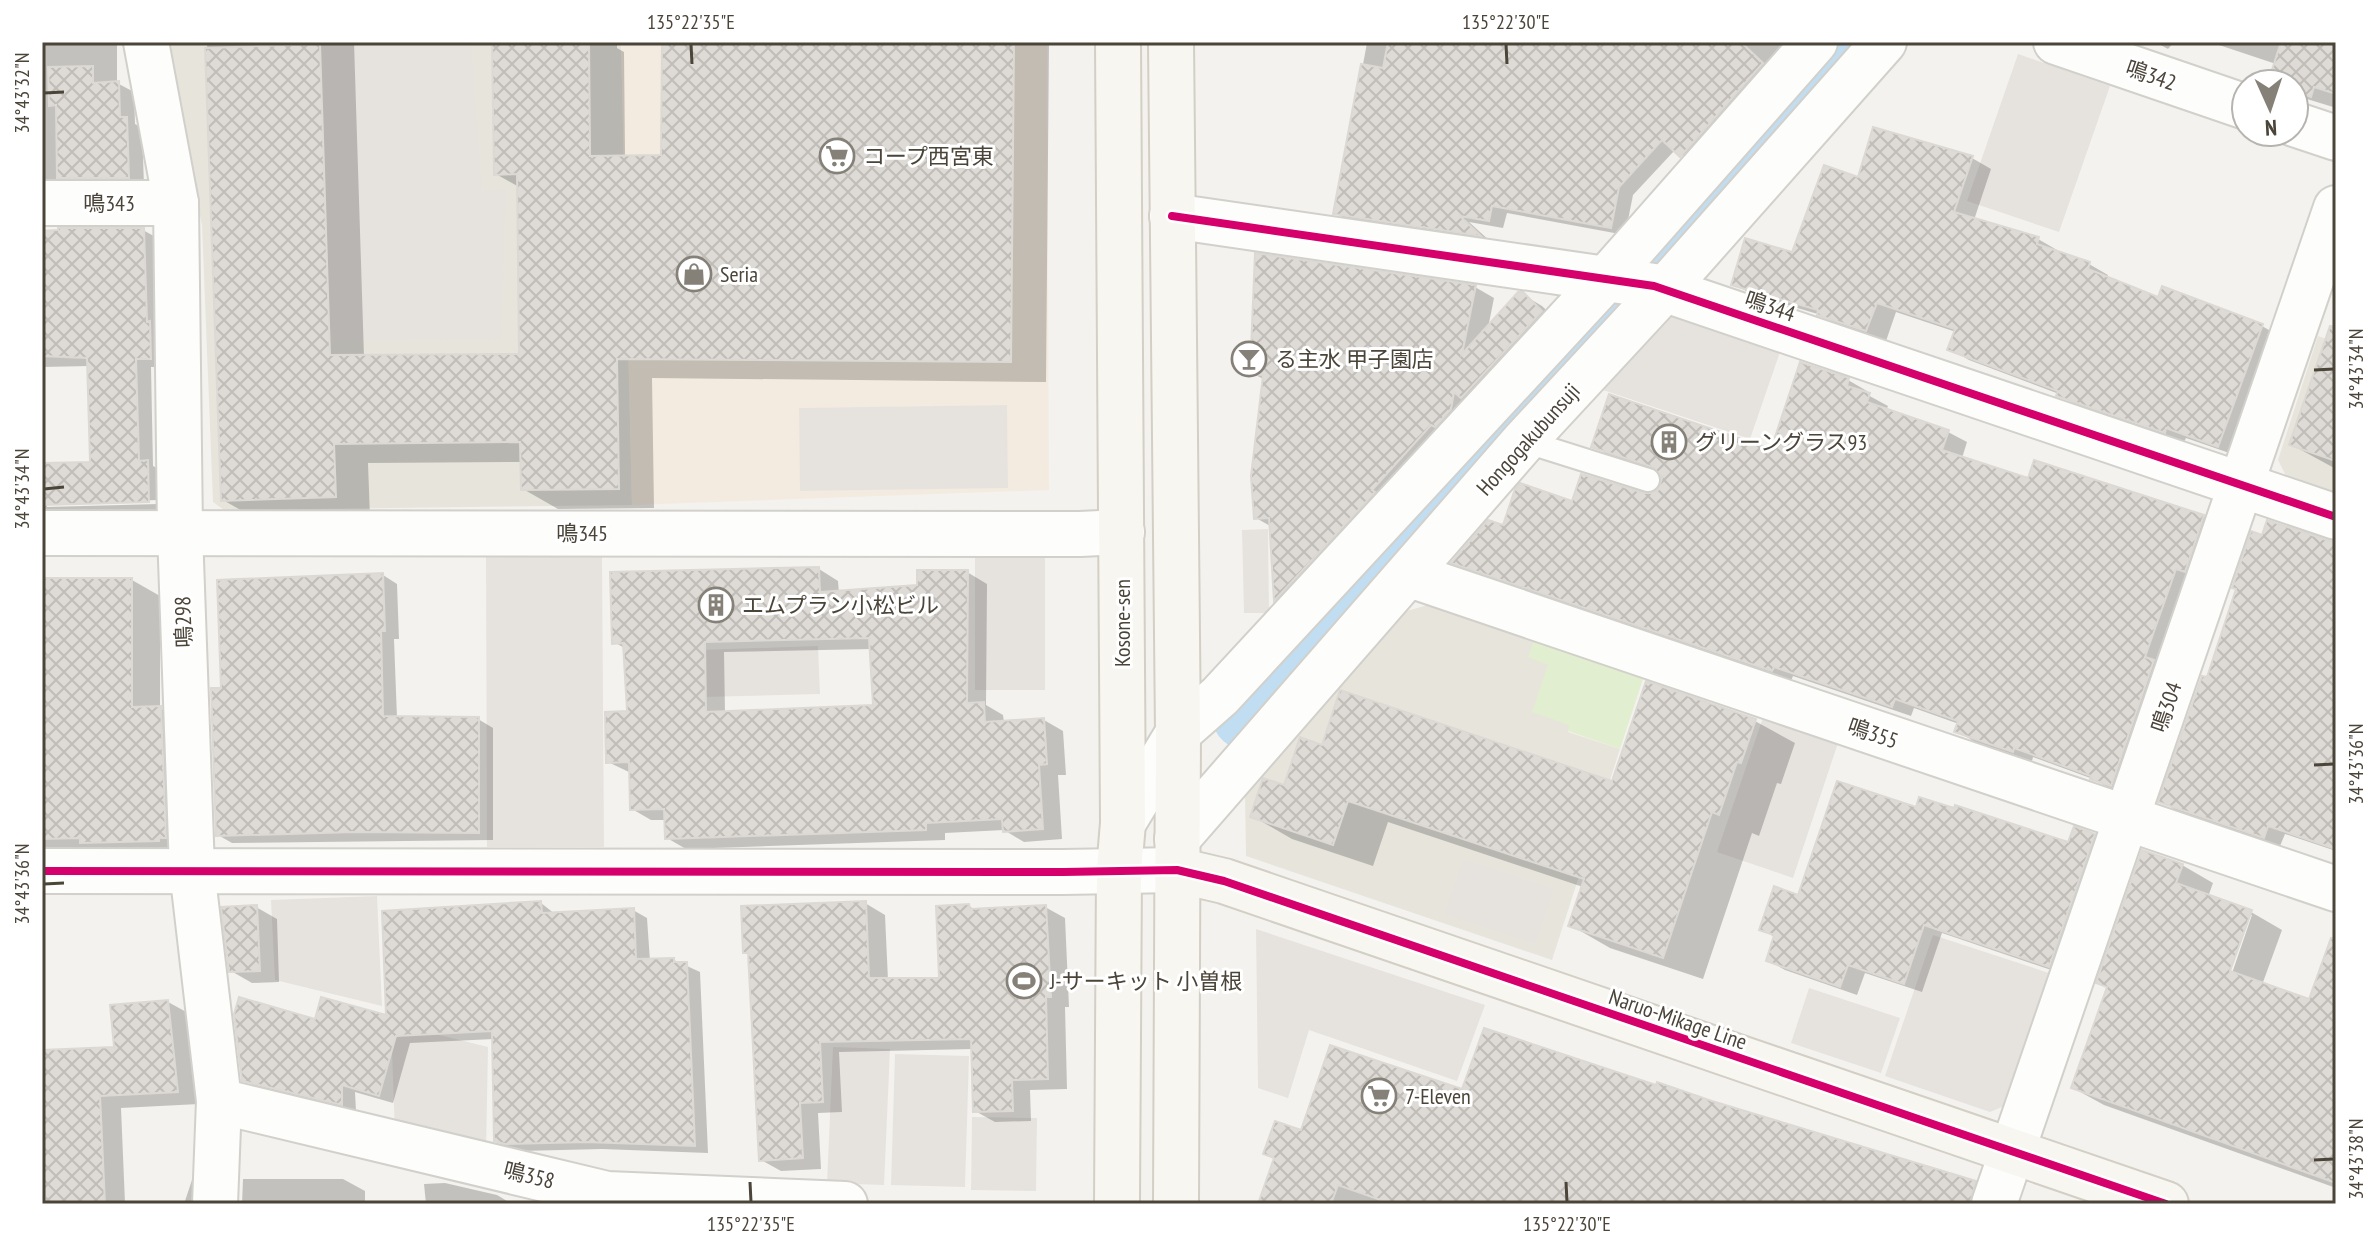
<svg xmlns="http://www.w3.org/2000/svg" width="2378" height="1246" font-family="'PT Sans Narrow','Noto Sans JP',sans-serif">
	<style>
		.residential { fill: #e7e4dc }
		.commercial { fill: #f3ebdf }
		.green { fill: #e1eecf }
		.parking { fill: #e6e3df }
		.shadow { fill: #0003; fill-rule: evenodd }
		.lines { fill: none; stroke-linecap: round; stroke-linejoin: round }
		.river { stroke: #c0ddf1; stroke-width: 76 }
		.building { fill: url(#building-cross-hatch); stroke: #dcd9d4; stroke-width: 2; fill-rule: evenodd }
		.lane-casing { stroke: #d2d0cb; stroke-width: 26 }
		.street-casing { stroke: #d2d0cb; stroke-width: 48 }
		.secondary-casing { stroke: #d3cfc5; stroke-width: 48 }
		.lane { stroke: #fdfdfc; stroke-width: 22 }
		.street { stroke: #fdfdfc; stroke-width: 44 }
		.secondary { stroke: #f7f6f1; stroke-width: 44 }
		.cycleway-casing { stroke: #fff; stroke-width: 13 }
		.cycleway { stroke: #d6006c; stroke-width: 8 }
		.ticks { fill: none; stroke: #4b4439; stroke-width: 3 }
		.labels { text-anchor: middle; stroke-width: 6; stroke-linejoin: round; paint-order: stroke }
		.street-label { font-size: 22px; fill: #4b4439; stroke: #fff }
		.poi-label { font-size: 22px; fill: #4b4439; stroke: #fff; text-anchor: start }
		.neatline { fill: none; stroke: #4b4439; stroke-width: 3 }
		.ticks-label { font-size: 20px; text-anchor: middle; fill: #4b4439 }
	</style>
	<defs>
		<pattern id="building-cross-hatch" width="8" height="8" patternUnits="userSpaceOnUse" patternTransform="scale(2)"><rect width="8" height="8" fill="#dedbd6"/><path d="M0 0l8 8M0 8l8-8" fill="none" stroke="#c0bdb8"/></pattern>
	</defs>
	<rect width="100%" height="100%" fill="#f4f2ee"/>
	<g class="residential">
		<path d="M165,42H621L632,505L224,510L213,502L202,225Z"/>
		<path d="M2318,336L2336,342V493L2286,476L2278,460Z"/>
		<path d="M1435,603L1535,637L1548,664L1570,725L1568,732L1620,749L1552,960L1246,856L1245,793L1403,612Z"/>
	</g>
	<path class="commercial" d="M621,42H1047L1049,490L632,505Z"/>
	<path class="green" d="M1535,637L1645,673L1620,749L1568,731L1569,725L1532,712L1548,665L1528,657Z"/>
	<g class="parking">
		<path d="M318,42H471L482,191L506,188L501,339L330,340Z"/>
		<path d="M2018,54L2110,86L2059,232L1967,201Z"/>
		<path d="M1660,313L1687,322L1689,318L1781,349L1750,439L1594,387Z"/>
		<path d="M1007,405L1008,488L800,491L799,408Z"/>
		<path d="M1268,529L1269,613H1244L1242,530Z"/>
		<rect x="975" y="551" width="70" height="139"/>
		<path d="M486,556H602L604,847H487Z"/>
		<path d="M818,646L820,694L701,697L700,650Z"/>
		<path d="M1765,712L1840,737L1793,878L1717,852Z"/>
		<path d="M1463,859L1554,889L1535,944L1444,914Z"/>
		<path d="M377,896L382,1006L275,980L271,900Z"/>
		<path d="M1256,929L1485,1005L1457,1081L1309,1030L1288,1098L1258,1088Z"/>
		<path d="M1933,935L2052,974L2009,1104L1990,1112L1885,1076Z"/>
		<path d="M1809,988L1900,1018L1881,1073L1791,1043Z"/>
		<path d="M391,1023L488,1047L486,1151L395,1134Z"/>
		<path d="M833,1047L890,1049L884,1185L827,1183Z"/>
		<path d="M895,1054L969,1056L965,1187L891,1185Z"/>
		<path d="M972,1117L1037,1118L1036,1191L971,1190Z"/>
	</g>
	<g class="shadow">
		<path d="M42,42H117V83L134,92L135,124L142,128L144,186L42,193Z"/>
		<path d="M207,42H354L364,357L521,356L519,187L496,174L494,42H617V48L624,52L625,157H663L664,42H1049L1046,382L652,378L654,508L558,509L523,489L522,462L368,463L370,517L258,520L223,500Z"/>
		<path d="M1361,42H1803L1696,164L1675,150L1633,195L1625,235L1507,213L1503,228L1469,222L1491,242L1350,221L1335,213L1367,43Z"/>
		<path d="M2155,42H2174L2168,49Z"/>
		<path d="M2210,42H2336V98L2333,107L2294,95V84H2275L2270,82L2276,64Z"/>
		<path d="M1874,129L1972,158L1991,169L1974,220L2038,239L2057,250L2056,253L2089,264L2108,275L2107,279L2160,299L2262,326L2281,337L2238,456L2186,438L2184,442L2078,406L2059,394L1969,360L1950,349L1956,332L1896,312L1886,341L1838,325L1821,315L1753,295L1734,284L1793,254L1859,180Z"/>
		<path d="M42,230H143L159,239L166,367H151L153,466L163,471L164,510L49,513L42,509V465L92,464L90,366L42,367ZM159,500V504L47,507V503Z"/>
		<path d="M1475,287L1494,298L1488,328L1522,294L1542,306L1560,323L1294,610L1276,600L1272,527L1256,518L1265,380L1252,373Z"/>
		<path d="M2336,356V469L2292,445Z"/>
		<path d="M1848,380L1867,391L1866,394L1888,406L1886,411L1948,432L1967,442L1962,458L2029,480L2203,516L2222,527L2130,795L2111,789L2093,779L2033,757L2032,761L1975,742L1957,731L1959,724L1914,708L1911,716L1793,676L1791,681L1472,572L1454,562L1504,528L1573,503L1643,495L1660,491L1664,477L1660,472L1612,457L1593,446L1772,451Z"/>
		<path d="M2336,547V851L2285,834L2280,846L2177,811L2161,801L2208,680Z"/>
		<path d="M819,569L838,581L839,593L919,587L967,572L987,584L986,705L1003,715L1004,722L1044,720L1063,731L1066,775H1058L1062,839L1024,842L1004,830L945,833V840L686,849L667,838L666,820H651L632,809L631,773L608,762L629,713L626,649L614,642ZM872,649L875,706L725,713L724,652Z"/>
		<path d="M383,575L397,584L399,639H394L397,718L478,719L493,728V840L232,843L218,835L223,690Z"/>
		<path d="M42,580H132L160,596V708L190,725L194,853L42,856Z"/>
		<path d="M1755,721L1795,743L1781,784L1777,783L1759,836L1752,833L1703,979L1610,948L1570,925L1583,887L1388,822L1373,866L1292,839L1252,816L1323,748L1613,784Z"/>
		<path d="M1917,810L2070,845L2094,835L2111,845L2066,975L1942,933L1922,992L1865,973L1857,995L1785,970L1768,960L1776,938L1761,929Z"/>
		<path d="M2182,865L2213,883L2208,897L2251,912L2282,930L2262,985L2311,1002L2336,1005V1188L2104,1105L2073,1088ZM2248,915H2252L2229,982L2225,980Z"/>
		<path d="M541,903L555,914L633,910L647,918L650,961L674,960L700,972L708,1153L602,1149L521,1151L510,1148L496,1140L494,1039L410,1043L393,1103L355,1092L356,1111L258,1088L244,1080L317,1021L388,1018Z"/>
		<path d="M865,903L885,915L888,980H941L969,906L977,911L1045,907L1065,918L1069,1007H1065L1067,1089L1030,1090L1031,1121L995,1122L975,1111L973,1049L839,1052L842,1112L818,1113L821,1169L781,1171L761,1160L750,955L745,952Z"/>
		<path d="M256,907L277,919L279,982L252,983L231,971Z"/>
		<path d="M168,1002L190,1014L199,1104L121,1108L125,1203L144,1204H42V1052L116,1048Z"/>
		<path d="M1657,1087L1971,1182L1998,1198L1996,1204H1260L1275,1159L1265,1153L1303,1132L1463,1092Z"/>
		<path d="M243,1179H343L365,1191V1204H242Z"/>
		<path d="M192,1180L212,1192V1204H184Z"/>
		<path d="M445,1183L497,1195L512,1204H426L424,1184Z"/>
	</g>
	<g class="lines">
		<path class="river" d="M1249,713L1852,42"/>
	</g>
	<g class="building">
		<path d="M492,42H589L590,156L661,155L662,42H1014L1011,362L617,359L619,489L521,490L520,442L334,444L336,497L221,501L205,48L320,44L330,355L519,354L517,174L494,175Z"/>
		<path d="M1388,42H1741L1763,63L1680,157L1662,140L1619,187L1611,228L1492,206L1489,221L1460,216L1481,236L1333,214L1361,64L1383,68Z"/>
		<path d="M2281,42H2336V94L2314,87L2311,97L2294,91V84L2268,82Z"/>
		<path d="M93,66V83L119,81L120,117H127L129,178H57L56,105L49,106L48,67Z"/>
		<path d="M1873,127L1973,156L1954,212L2039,237L2037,244L2090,262L2088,269L2158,297L2162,286L2263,324L2218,447L2166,428L2165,433L2056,396L2058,391L1947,350L1955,329L1877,303L1866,331L1817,315L1818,310L1731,285L1745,238L1792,252L1824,165L1858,177Z"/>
		<path d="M58,228H144L147,322L150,321L151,359H136L139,461L148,460L149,502L42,505V463L90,462L87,358L42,356V231L58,230Z"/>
		<path d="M1255,253L1476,285L1462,354L1518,292H1523L1542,311L1461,398L1454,392L1451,409L1435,427L1431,425L1372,490L1375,492L1274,601L1269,518L1254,519L1251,476L1263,375L1250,374Z"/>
		<path d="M2330,326L2336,327V461L2289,445Z"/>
		<path d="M1800,362L1849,378L1847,386L1870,393L1867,402L1949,430L1942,450L2028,478L2034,460L2204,515L2185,572L2176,569L2145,657L2154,660L2111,786L2090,779L2091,776L2014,748L2013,752L1954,732L1958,721L1895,699L1892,707L1774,667L1772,671L1451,563L1488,520L1503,525L1515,489L1520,483L1572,501L1581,474L1644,493H1652L1658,490L1662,478L1653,467L1591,447L1609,394L1771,449Z"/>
		<path d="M2267,520L2336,543V849L2268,826L2264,838L2158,802L2202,676L2207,677L2236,589L2232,588L2251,531L2262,535Z"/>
		<path d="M819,567L820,592L917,585V570H968L967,703L984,702L985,722L1044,718L1047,764L1039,765L1043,829L1003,832L1002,819L926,823V830L665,839L664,809L630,810L629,762L606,763L605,712L627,711L623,643L612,644L610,572ZM869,638L873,705L706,712L705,642Z"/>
		<path d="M383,573L385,631H381L383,716L479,717V833L355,832L216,836L211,688H221L217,580Z"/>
		<path d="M42,578H132V707L161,706L166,838H159V841L80,843V838L42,839Z"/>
		<path d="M1646,681L1756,719L1741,763L1737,762L1719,815L1712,812L1663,958L1568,926L1584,879L1348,801L1333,845L1250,817L1263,778L1284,785L1300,737L1322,745L1340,690L1612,781Z"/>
		<path d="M1837,781L1916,807L1919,797L1954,808L1955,805L2068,842L2074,826L2095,834L2049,967L1924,925L1904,984L1848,965L1840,987L1766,961L1774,935L1759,930L1774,886L1798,895Z"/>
		<path d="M2142,850L2183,864L2176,883L2252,910L2230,971L2309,999L2331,938L2336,939V1183L2071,1088L2107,987L2096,983Z"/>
		<path d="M541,901L542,913L634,908L636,959L674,958V962H687L695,1146L586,1142L505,1144L494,1141L492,1031L396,1036L379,1096L342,1085V1105L242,1081L234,1014L239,997L315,1019L321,997L386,1015L382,911Z"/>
		<path d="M866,901L869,978H939L936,906L969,904L970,909L1046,905L1051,997H1046L1048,1079L1012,1080L1013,1111L973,1112L971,1039L820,1042L823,1102L800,1103L803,1158L759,1161L748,953H743L741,906Z"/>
		<path d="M257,905L260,971L229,972L221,907Z"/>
		<path d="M168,1000L178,1092L100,1096L105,1204H45V1197L42,1198V1050L114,1047L110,1005Z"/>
		<path d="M1484,1028L1656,1085L1657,1082L1712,1101L1976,1181L1970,1204H1392L1338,1185L1331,1204H1258L1274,1158L1263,1154L1275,1121L1301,1130L1330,1045L1462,1089Z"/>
	</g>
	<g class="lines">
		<g class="lane-casing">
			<path id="lane" d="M1524,441L1648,480"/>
		</g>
		<g class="street-casing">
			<g id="street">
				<path d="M146,42L176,203L180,532L192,870L219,1101L215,1204"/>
				<path d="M2056,42L2246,107"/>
				<path d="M2294,124L2336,138"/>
				<path d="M42,203H176"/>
				<path d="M1172,216L1654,286L2336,517"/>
				<path d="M42,533L1080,534L1122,532"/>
				<path d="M1410,575L2336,889"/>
				<path d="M1123,823L1178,733L1220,696L1606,279L1815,42"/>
				<path d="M1177,839L1524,441L1665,289L1884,42"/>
				<path d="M42,871L1063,872L1177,870"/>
				<path d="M219,1101L607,1194L845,1204"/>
				<path d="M1994,1204L2336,208"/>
			</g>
		</g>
		<g class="secondary-casing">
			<g id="secondary">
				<path d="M1171,42L1178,733L1176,1204"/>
				<path d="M1177,870L1224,881L2166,1204"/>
				<path d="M1117,1204L1119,870L1123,823L1118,42"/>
			</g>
		</g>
		<use href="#lane" class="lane"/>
		<use href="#street" class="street"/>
		<use href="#secondary" class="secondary"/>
		<g class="cycleway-casing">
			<g id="cycleway">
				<path d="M1172,216L1654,286L2336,517"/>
				<path d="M42,871L1063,872L1177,870L1224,881L2166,1204"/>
			</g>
		</g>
		<use href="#cycleway" class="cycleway"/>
	</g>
	<path class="ticks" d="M691,44L692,64M1506,44L1507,64M44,93L64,92M2314,370L2334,369M44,489L64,487M2314,765L2334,764M44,884L64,883M2314,1160L2334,1159M750,1182L751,1202M1566,1182L1567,1202"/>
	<defs>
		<g id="supermarket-ring" transform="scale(1.8)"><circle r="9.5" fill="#fff" stroke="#868178" stroke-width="1.5"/><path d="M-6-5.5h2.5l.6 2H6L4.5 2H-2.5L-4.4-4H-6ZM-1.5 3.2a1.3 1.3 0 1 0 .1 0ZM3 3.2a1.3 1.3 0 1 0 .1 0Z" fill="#868178"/></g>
		<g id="shop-ring" transform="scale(1.8)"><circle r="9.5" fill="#fff" stroke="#868178" stroke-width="1.5"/><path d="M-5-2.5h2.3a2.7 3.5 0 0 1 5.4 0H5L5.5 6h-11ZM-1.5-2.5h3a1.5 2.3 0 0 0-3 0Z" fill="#868178"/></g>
		<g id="bar-ring" transform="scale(1.8)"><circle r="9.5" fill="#fff" stroke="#868178" stroke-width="1.5"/><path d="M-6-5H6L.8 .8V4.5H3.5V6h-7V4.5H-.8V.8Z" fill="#868178"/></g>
		<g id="building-ring" transform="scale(1.8)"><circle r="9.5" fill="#fff" stroke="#868178" stroke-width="1.5"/><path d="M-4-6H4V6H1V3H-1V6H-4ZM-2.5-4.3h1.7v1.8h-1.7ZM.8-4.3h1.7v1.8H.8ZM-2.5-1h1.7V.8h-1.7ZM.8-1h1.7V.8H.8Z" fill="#868178"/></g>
		<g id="stadium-ring" transform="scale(1.8)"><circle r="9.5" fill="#fff" stroke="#868178" stroke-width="1.5"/><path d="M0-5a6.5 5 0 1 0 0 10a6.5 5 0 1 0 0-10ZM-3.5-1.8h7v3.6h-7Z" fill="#868178"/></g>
	</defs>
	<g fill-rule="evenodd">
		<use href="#supermarket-ring" x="837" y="156"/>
		<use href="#shop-ring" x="694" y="274"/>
		<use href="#bar-ring" x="1249" y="359"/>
		<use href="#building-ring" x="1669" y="442"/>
		<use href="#building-ring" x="716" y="605"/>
		<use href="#stadium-ring" x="1024" y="981"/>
		<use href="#supermarket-ring" x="1379" y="1096"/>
	</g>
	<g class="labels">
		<g class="street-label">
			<text transform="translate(2151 75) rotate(19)" y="8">鳴342</text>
			<text x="109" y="211">鳴343</text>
			<text transform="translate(1770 306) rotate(19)" y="8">鳴344</text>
			<text transform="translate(1528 439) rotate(-48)" y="8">Hongogakubunsuji</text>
			<text x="582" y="541">鳴345</text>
			<text transform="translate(183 622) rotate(-92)" y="8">鳴298</text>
			<text transform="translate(1122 623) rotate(-90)" y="8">Kosone-sen</text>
			<text transform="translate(2166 707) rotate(-71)" y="8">鳴304</text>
			<text transform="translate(1873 733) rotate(19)" y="8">鳴355</text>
			<text transform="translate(1678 1019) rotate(19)" y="8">Naruo-Mikage Line</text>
			<text transform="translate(529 1175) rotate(14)" y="8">鳴358</text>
		</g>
		<g class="poi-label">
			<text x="863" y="164">コープ西宮東</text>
			<text x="720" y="282">Seria</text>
			<text x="1275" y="367">る主水 甲子園店</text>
			<text x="1695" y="450">グリーングラス93</text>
			<text x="742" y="613">エムプラン小松ビル</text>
			<text x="1050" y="989">J-サーキット 小曽根</text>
			<text x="1405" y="1104">7-Eleven</text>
		</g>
	</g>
	<rect width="2378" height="1246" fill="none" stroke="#ffffff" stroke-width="88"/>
	<g transform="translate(2270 108) rotate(177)"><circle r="38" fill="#ffffff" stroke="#b7b4b0" stroke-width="2"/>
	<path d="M0-6L14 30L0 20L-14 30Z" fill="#868178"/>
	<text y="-12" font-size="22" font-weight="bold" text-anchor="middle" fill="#4b4439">N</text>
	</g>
	<rect x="44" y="44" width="2290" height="1158" class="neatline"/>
	<g class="ticks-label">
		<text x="691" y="29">135°22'35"E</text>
		<text x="1506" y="29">135°22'30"E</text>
		<text transform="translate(22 93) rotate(-90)" y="7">34°43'32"N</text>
		<text transform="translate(2356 369) rotate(-90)" y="7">34°43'34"N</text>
		<text transform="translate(22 489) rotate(-90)" y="7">34°43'34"N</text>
		<text transform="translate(2356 764) rotate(-90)" y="7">34°43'36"N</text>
		<text transform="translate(22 884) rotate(-90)" y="7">34°43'36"N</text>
		<text transform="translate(2356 1159) rotate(-90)" y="7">34°43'38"N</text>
		<text x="751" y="1231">135°22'35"E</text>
		<text x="1567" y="1231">135°22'30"E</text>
	</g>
</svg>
